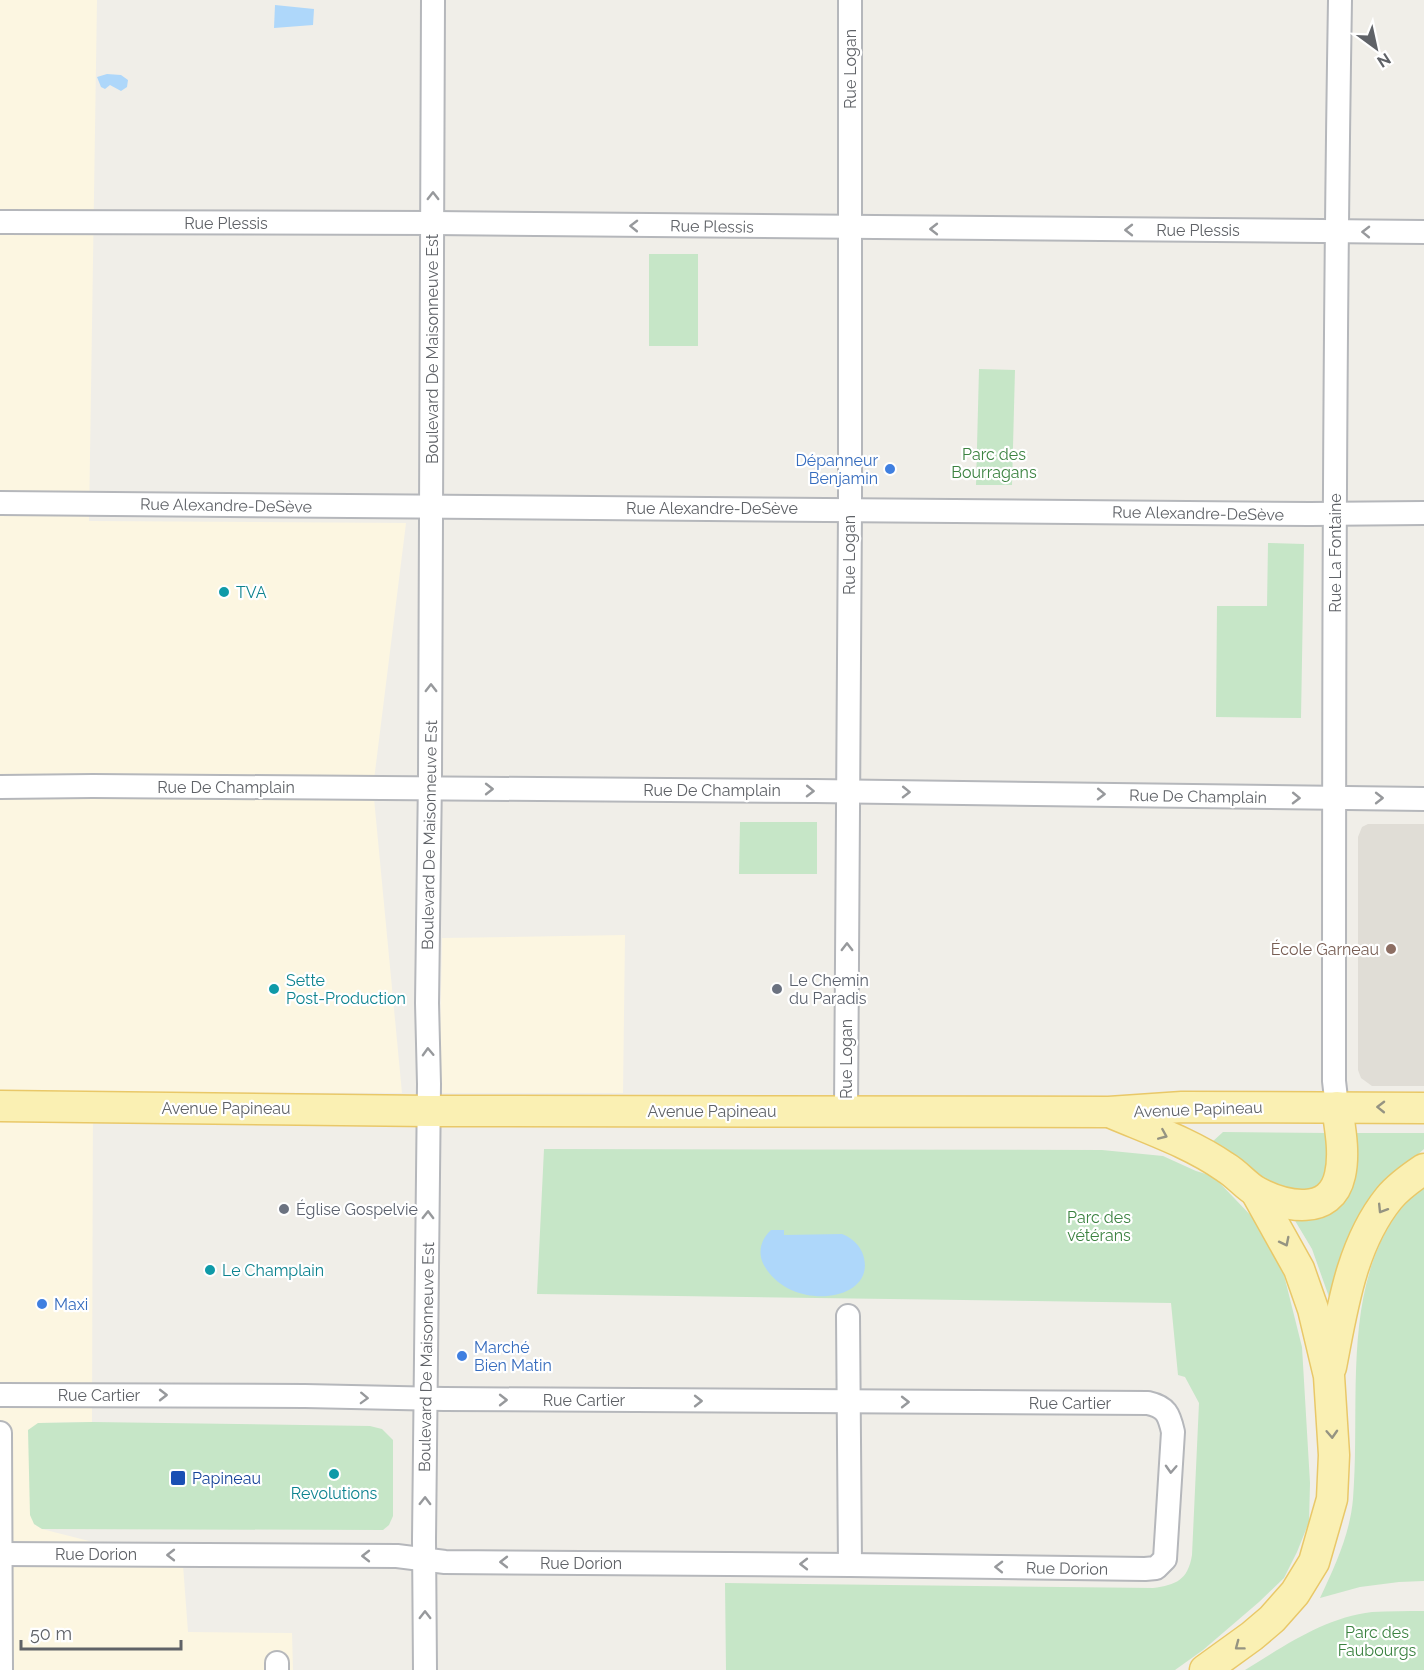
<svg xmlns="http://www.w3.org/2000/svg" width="1424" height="1670" font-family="Raleway,sans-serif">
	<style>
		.commercial { fill: #fcf6e1 }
		.education { fill: #e0ddd6 }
		.green { fill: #c6e6c7 }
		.water { fill: #aed7fa }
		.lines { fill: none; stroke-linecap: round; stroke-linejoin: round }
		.minor-casing { stroke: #b5b7bb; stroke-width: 26 }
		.major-casing { stroke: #e9c868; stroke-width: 33 }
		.minor { stroke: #fff; stroke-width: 22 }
		.major { stroke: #faf0b3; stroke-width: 30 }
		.oneway { stroke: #97999c }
		.oneway2 { stroke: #959482 }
		.shop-dot { fill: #3f7fe0; stroke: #fff; stroke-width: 2 }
		.culture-dot { fill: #0f9aa8; stroke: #fff; stroke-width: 2 }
		.education-dot { fill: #8d6e63; stroke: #fff; stroke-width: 2 }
		.worship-dot { fill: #6b7280; stroke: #fff; stroke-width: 2 }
		.transit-dot { fill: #1a4fb4; stroke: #fff; stroke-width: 2 }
		.labels { text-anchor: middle; stroke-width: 4.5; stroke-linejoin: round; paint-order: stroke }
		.street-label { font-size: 16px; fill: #5f6267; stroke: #fff }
		.park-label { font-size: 16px; fill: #3b8240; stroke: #fff }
		.shop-label { font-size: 16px; fill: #366cbe; stroke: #fff; text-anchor: start }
		.culture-label { font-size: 16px; fill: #0d838f; stroke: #fff; text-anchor: start }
		.education-label { font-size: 16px; fill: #785e54; stroke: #fff; text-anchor: end }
		.worship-label { font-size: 16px; fill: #5b616d; stroke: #fff; text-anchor: start }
		.transit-label { font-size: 16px; fill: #164399; stroke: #fff; text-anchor: start }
	</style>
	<rect width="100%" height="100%" fill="#f0eee8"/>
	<g class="commercial">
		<path d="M0,0H97L89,521L406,523L373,788L402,1093L93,1092L92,1422L39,1423L34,1524L42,1529L183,1565L188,1632L292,1633L293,1670H0Z"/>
		<path d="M625,935L623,1093H439L442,938Z"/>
	</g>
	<path class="education" d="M1368,824H1424V1086H1372L1361,1078L1358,1070V837L1362,827Z"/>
	<g class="green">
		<rect x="649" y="254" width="49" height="92"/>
		<path d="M979,369L1015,370L1012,485H976Z"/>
		<path d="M1268,543L1304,544L1301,718L1216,717L1217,606H1267Z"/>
		<path d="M740,822H817V874H739Z"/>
		<path d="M1223,1132L1329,1133C1329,1142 1331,1152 1330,1161C1322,1232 1237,1160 1211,1143Z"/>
		<path d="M1352,1133H1424V1149L1390,1179L1337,1295L1329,1297L1312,1249L1294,1219C1314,1218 1326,1218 1341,1204Z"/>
		<path d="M544,1149L1102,1150L1163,1156L1196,1171L1213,1176L1258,1223L1284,1275L1302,1347L1310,1483L1309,1522L1297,1552L1284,1578L1259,1602L1203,1650L1175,1670H726L725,1583L1153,1588C1176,1585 1188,1580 1192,1555L1199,1403L1185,1377L1178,1375L1171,1303L537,1294Z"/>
		<path d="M1424,1184V1581L1399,1582L1360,1587L1320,1598C1335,1566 1350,1534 1353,1499C1362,1393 1335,1263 1424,1184Z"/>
		<path d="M92,1422L370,1426L382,1429L393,1440V1516L389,1525L383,1530L42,1529L34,1524L30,1515L28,1430L38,1423Z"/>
		<path d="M1424,1611V1670H1245C1284,1646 1326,1617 1372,1612C1389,1611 1407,1611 1424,1611Z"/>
	</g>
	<g class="water">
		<path d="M275,5L314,9L313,25L274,28Z"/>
		<path d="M107,74L121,75L128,80L127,87L121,91L110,85L105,89L101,87L97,77Z"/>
		<path d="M771,1230H784V1235L842,1234C850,1237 858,1243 862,1252C882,1301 793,1314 765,1267C757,1254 760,1240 771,1230Z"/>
	</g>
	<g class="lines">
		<g class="minor-casing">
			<g id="minor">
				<path d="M0,222L433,223L1424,232"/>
				<path d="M0,503L1310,514L1424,513"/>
				<path d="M0,787L93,786L815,791L1424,799"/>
				<path d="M1337,1107L1334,1081C1334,721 1334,360 1340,0"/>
				<path d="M846,1111L850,509V0"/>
				<path d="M848,1316L850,1565"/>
				<path d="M0,1395L305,1396L444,1399L1148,1403C1166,1407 1169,1414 1173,1432L1165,1559L1156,1568L1145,1569L850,1565L445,1562L397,1556L0,1554"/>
				<path d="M0,1433L1,1670"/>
				<path d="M277,1663V1670"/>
				<path d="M425,1670L424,1540L429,1084L427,1003L430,777L433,0"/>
			</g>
		</g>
		<g class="major-casing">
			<g id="major">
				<path d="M0,1106L429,1111L1109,1112L1182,1107L1424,1108"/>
				<path d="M1114,1114C1152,1130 1192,1144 1225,1167C1237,1174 1246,1186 1257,1192C1285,1207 1331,1217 1340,1175C1345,1153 1340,1128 1337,1107"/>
				<path d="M1331,1367C1342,1310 1351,1245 1389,1198C1398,1187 1412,1177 1424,1169"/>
				<path d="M1205,1670L1252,1636L1272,1619L1295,1593L1314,1562L1332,1499L1334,1455L1329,1376L1313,1309L1299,1269L1256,1192"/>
			</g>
		</g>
		<use href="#minor" class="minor"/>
		<use href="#major" class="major"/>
	</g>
	<defs><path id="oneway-chevron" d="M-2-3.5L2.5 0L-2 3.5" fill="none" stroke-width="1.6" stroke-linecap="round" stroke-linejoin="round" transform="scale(1.5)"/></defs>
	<g class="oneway">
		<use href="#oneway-chevron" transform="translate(433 196) rotate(-90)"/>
		<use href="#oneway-chevron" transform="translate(634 226) rotate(-179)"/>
		<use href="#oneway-chevron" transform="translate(934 229) rotate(-180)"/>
		<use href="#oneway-chevron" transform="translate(1129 230) rotate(-180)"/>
		<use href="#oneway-chevron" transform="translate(1366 232) rotate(-179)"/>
		<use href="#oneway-chevron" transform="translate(431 688) rotate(-90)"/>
		<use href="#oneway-chevron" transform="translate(489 789)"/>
		<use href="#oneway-chevron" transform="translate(810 791) rotate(1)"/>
		<use href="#oneway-chevron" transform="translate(906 792) rotate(1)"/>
		<use href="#oneway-chevron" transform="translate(1101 794) rotate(1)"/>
		<use href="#oneway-chevron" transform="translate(1296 798) rotate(1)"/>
		<use href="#oneway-chevron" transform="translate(1379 798)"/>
		<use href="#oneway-chevron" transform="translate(847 947) rotate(-90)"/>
		<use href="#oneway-chevron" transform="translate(428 1052) rotate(-92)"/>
		<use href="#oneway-chevron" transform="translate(428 1215) rotate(-89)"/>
		<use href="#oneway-chevron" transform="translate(163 1395)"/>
		<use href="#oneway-chevron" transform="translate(364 1398) rotate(2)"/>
		<use href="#oneway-chevron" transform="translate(503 1400)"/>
		<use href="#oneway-chevron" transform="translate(698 1401)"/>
		<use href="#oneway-chevron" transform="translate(905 1402)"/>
		<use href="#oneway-chevron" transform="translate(1171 1469) rotate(93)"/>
		<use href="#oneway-chevron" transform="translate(425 1501) rotate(-89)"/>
		<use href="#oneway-chevron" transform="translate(171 1555) rotate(-180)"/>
		<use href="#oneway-chevron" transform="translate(366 1556) rotate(-180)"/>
		<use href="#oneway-chevron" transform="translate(504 1562) rotate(-180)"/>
		<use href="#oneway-chevron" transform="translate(804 1564) rotate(-180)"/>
		<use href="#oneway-chevron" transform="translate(999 1567) rotate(-179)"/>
		<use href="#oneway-chevron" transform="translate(425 1615) rotate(-90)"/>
	</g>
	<g class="oneway2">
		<use href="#oneway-chevron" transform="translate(1381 1107) rotate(-179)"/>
		<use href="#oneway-chevron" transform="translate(1163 1135) rotate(23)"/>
		<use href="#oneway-chevron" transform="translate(1382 1209) rotate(122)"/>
		<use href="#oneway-chevron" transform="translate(1285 1242) rotate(63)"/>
		<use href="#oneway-chevron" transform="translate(1332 1434) rotate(87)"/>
		<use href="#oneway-chevron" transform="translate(1239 1646) rotate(143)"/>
	</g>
	<g class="shop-dot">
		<circle cx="890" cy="469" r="6"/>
		<circle cx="42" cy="1304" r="6"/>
		<circle cx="462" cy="1356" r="6"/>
	</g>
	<g class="culture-dot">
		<circle cx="224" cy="592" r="6"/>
		<circle cx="274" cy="989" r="6"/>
		<circle cx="210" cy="1270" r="6"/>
		<circle cx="334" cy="1474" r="6"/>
	</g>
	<circle class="education-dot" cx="1391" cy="949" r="6"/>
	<g class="worship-dot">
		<circle cx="777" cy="989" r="6"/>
		<circle cx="284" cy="1209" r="6"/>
	</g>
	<rect class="transit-dot" x="170" y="1470" width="16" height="16" rx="3"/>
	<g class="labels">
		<g class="street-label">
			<text transform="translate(850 69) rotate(-90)" y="6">Rue Logan</text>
			<text x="226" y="229">Rue Plessis</text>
			<text transform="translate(712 226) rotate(1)" y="6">Rue Plessis</text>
			<text x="1198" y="236">Rue Plessis</text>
			<text transform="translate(432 349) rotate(-90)" y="6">Boulevard De Maisonneuve Est</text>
			<text transform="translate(226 505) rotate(1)" y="6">Rue Alexandre-DeSève</text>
			<text x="712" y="514">Rue Alexandre-DeSève</text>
			<text transform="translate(1198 513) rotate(1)" y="6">Rue Alexandre-DeSève</text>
			<text transform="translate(1335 553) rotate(-90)" y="6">Rue La Fontaine</text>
			<text transform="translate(849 555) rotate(-90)" y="6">Rue Logan</text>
			<text x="226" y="793">Rue De Champlain</text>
			<text x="712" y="796">Rue De Champlain</text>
			<text transform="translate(1198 796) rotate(1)" y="6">Rue De Champlain</text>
			<text transform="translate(429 835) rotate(-89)" y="6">Boulevard De Maisonneuve Est</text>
			<text transform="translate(846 1059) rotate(-90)" y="6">Rue Logan</text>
			<text x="226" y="1114">Avenue Papineau</text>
			<text transform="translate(1198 1109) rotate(-2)" y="6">Avenue Papineau</text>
			<text x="712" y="1117">Avenue Papineau</text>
			<text transform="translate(426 1357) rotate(-89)" y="6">Boulevard De Maisonneuve Est</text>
			<text x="99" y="1401">Rue Cartier</text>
			<text x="584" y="1406">Rue Cartier</text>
			<text x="1070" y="1409">Rue Cartier</text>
			<text x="96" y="1560">Rue Dorion</text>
			<text x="581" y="1569">Rue Dorion</text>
			<text transform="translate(1067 1568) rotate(1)" y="6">Rue Dorion</text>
		</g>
		<g class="park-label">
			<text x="994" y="460">Parc des<tspan x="994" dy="18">Bourragans</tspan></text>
			<text x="1099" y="1223">Parc des<tspan x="1099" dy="18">vétérans</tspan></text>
			<text x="1377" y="1638">Parc des<tspan x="1377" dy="18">Faubourgs</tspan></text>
		</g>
		<g class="shop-label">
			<text x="878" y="466" text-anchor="end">Dépanneur<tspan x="878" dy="18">Benjamin</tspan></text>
			<text x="54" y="1310">Maxi</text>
			<text x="474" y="1353">Marché<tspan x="474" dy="18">Bien Matin</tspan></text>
		</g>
		<g class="culture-label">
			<text x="236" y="598">TVA</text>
			<text x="286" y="986">Sette<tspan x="286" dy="18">Post-Production</tspan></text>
			<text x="222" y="1276">Le Champlain</text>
			<text x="334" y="1499" text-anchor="middle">Revolutions</text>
		</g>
		<g class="education-label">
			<text x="1379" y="955">École Garneau</text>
		</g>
		<g class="worship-label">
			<text x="789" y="986">Le Chemin<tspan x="789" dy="18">du Paradis</tspan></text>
			<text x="296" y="1215">Église Gospelvie</text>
		</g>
		<g class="transit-label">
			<text x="192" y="1484">Papineau</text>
		</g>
	</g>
	<g transform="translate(1376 48) rotate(147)" stroke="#ffffff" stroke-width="4.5" paint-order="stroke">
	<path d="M0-4.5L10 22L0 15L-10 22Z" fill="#5f6267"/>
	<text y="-9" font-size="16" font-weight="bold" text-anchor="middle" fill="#5f6267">N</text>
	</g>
	<path d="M21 1640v9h160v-9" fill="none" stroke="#5f6267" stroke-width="3"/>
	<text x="30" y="1640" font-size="18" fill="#5f6267" stroke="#ffffff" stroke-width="4.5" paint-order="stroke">50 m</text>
</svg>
